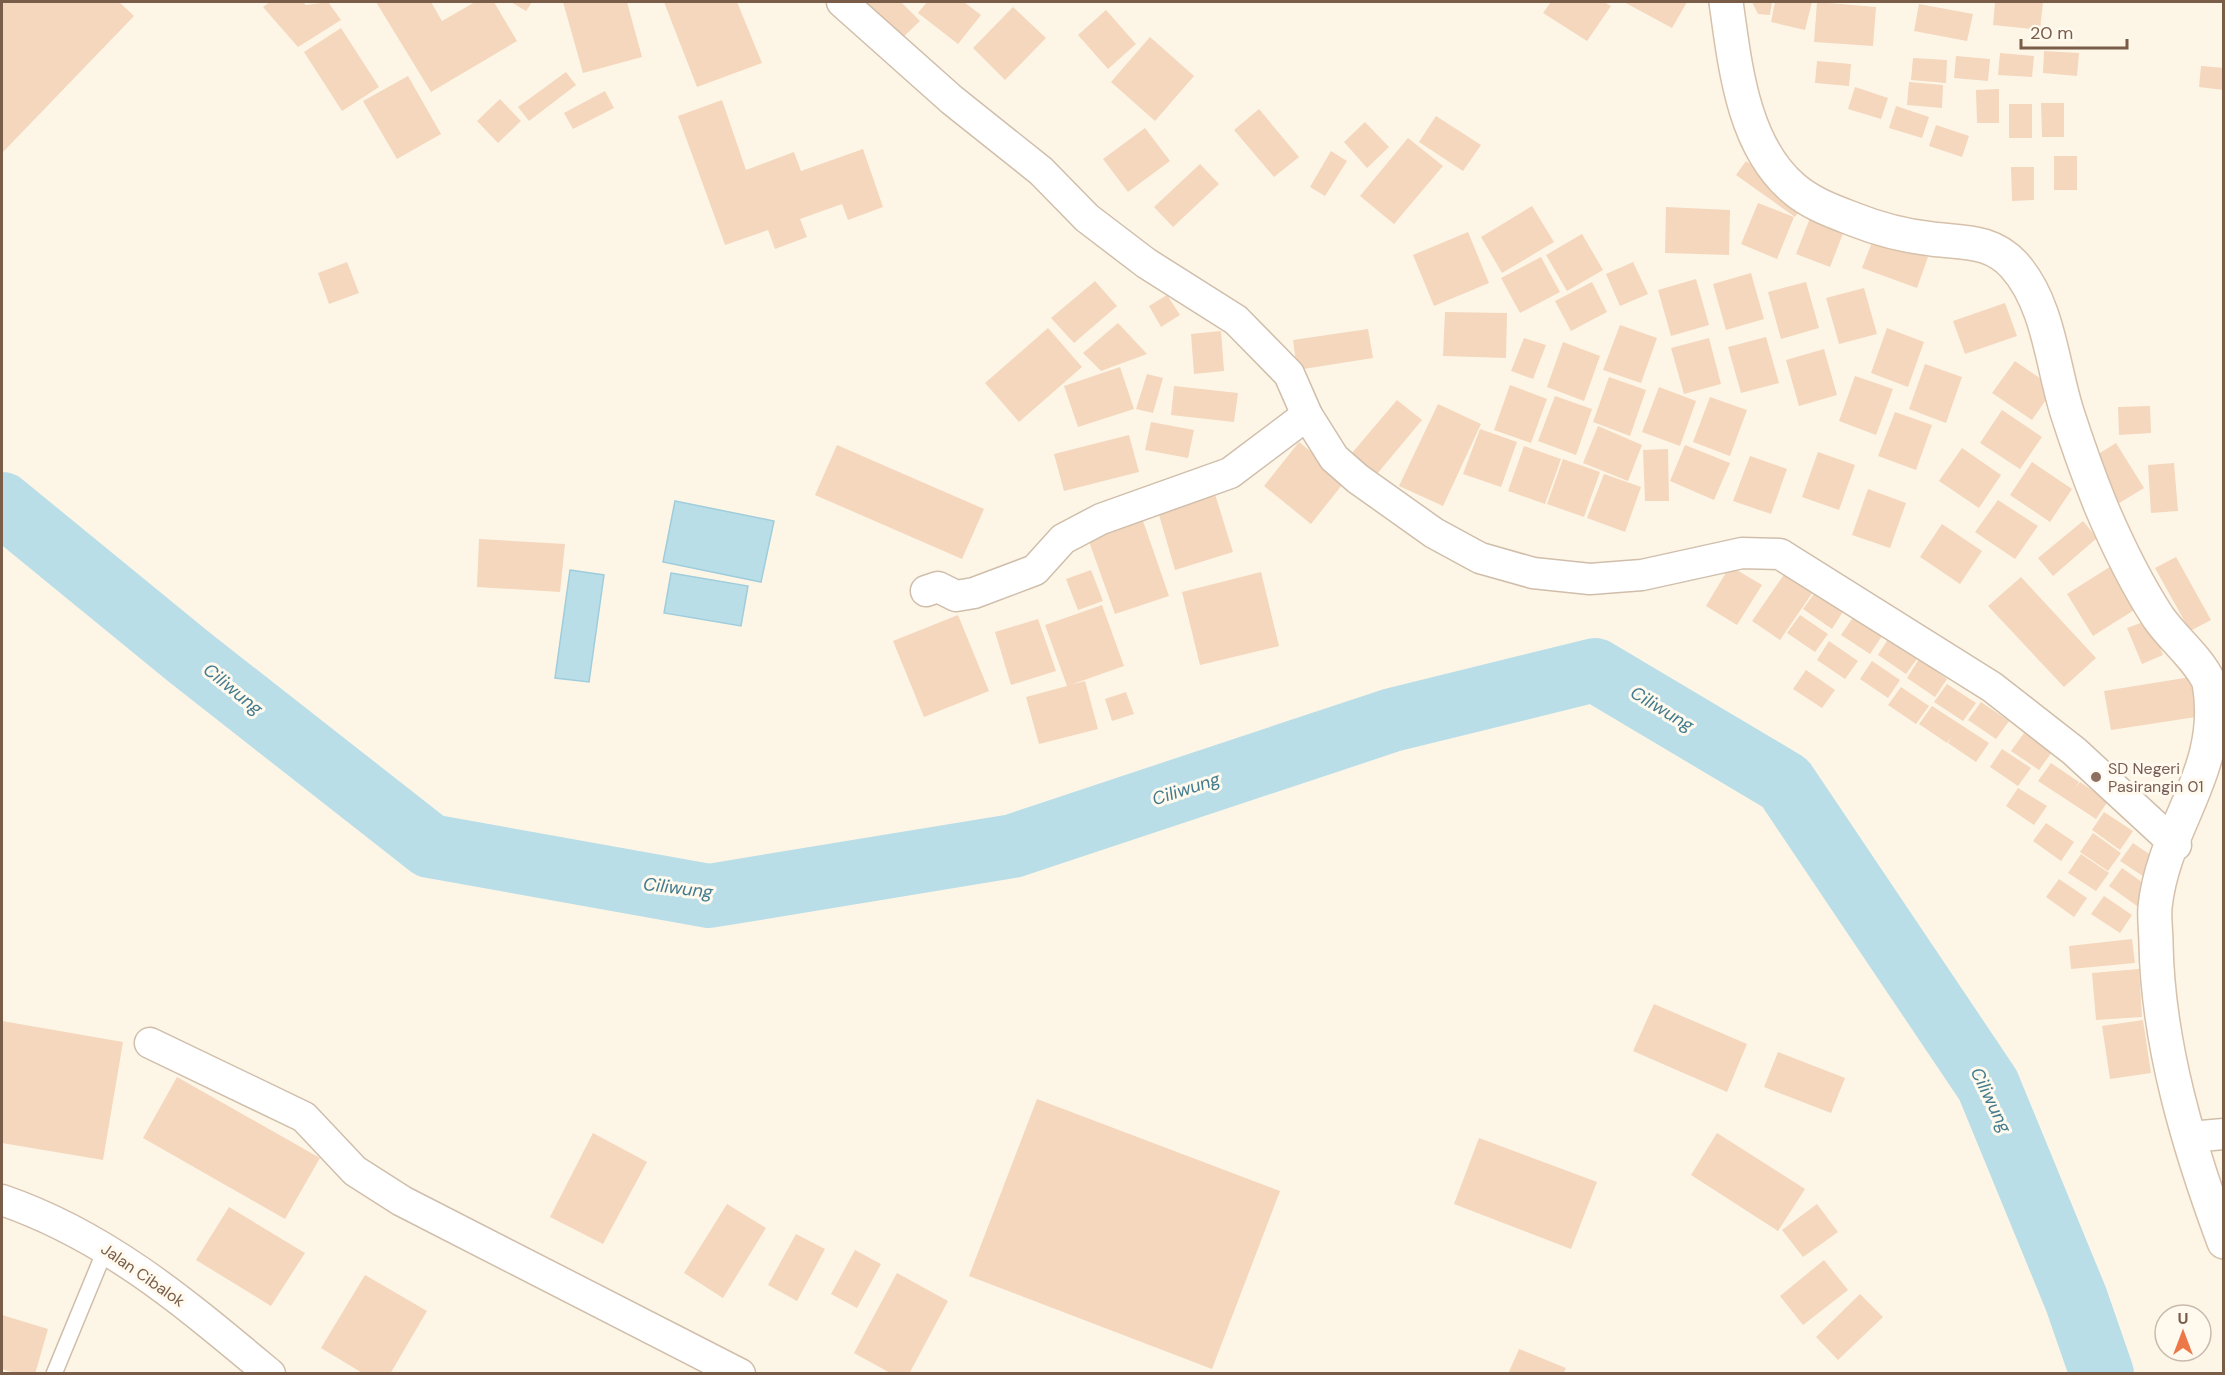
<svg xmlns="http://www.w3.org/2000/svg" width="2225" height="1375" viewBox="0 0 2225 1375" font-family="'DM Sans',sans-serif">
  <rect width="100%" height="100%" fill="#fdf6e7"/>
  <g fill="#badee8" stroke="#9fcddb" stroke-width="1.5">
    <polygon points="675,501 774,521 761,582 663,562"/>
    <polygon points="570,570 604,575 589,682 555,678"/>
    <polygon points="671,573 748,586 741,626 664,613"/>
  </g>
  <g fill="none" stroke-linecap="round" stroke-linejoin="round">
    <polyline stroke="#badee8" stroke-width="64" points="2,504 189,657 430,846 709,896 1013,846 1392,720 1595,670 1785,783 1988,1085 2076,1299 2102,1374"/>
  </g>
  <g fill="#f4d7bd">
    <polygon points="2,2 119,2 134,16 2,153"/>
    <polygon points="270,2 303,2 306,5 328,2 341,20 298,47 263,7"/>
    <polygon points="376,2 431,2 442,21 475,2 494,2 517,41 431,92"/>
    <polygon points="511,2 532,2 526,11"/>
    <polygon points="563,2 627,2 642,57 583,73"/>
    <polygon points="664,2 737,2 762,63 697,87"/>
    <polygon points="869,2 901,2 920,21 900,40 866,5"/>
    <polygon points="927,2 964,2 981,15 958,44 918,13"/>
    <polygon points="1551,2 1604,2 1611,6 1587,41 1543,13"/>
    <polygon points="1624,2 1687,2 1672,28"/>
    <polygon points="1752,2 1772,2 1770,15 1758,14"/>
    <polygon points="1775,2 1812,2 1805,30 1771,22"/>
    <polygon points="1817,2 1876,7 1873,46 1814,42"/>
    <polygon points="1995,2 2043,2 2040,30 1993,25"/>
    <polygon points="1919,4 1973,14 1967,41 1914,31"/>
    <polygon points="1013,7 1046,38 1005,80 973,48"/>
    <polygon points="1106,10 1136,44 1108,69 1078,35"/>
    <polygon points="341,28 379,87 342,111 304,52"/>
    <polygon points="1150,37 1194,76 1155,121 1111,82"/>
    <polygon points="2044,51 2079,53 2077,76 2043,73"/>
    <polygon points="2000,53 2034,56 2032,77 1998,75"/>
    <polygon points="1956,56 1990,59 1988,81 1954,78"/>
    <polygon points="1913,58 1947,60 1946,83 1911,80"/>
    <polygon points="1817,61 1851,64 1849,86 1815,83"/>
    <polygon points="2201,66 2224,68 2224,90 2199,87"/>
    <polygon points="566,72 576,85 529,121 518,107"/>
    <polygon points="408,76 441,134 397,159 363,101"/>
    <polygon points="1909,82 1943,85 1942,108 1907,105"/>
    <polygon points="1855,87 1888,98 1881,119 1848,109"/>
    <polygon points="1999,89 1999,123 1977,123 1976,90"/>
    <polygon points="605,91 614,108 573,129 564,113"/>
    <polygon points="500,99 521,121 498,143 477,121"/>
    <polygon points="722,100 746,170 794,152 801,171 863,149 883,207 848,220 842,204 800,219 807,237 775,249 768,230 725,245 678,116"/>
    <polygon points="2041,103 2064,103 2064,137 2042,137"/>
    <rect x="2009" y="104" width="23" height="34"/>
    <polygon points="1896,106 1929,117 1922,138 1889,128"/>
    <polygon points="1259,109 1299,157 1274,177 1234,130"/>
    <polygon points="1436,116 1481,145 1463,171 1419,142"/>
    <polygon points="1365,122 1389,147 1367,168 1344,142"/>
    <polygon points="1936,125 1969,136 1962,157 1929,146"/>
    <polygon points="1145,128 1170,161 1128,192 1103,159"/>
    <polygon points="1408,138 1443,166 1394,224 1360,196"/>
    <polygon points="1331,151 1347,161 1325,196 1310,187"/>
    <rect x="2054" y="156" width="23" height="34"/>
    <polygon points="1746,161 1805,203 1795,217 1736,175"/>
    <polygon points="1200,164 1219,184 1173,227 1154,207"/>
    <polygon points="2011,167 2034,167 2034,200 2012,201"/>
    <polygon points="1758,203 1794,217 1777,259 1741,244"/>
    <polygon points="1532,206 1554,242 1502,273 1481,237"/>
    <polygon points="1666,207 1730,210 1729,255 1665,253"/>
    <polygon points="1810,218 1844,231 1830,267 1796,254"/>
    <polygon points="1468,232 1489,283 1434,306 1413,255"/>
    <polygon points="1582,234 1603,270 1567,291 1546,255"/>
    <polygon points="1874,237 1928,257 1917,288 1862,268"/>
    <polygon points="1541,257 1560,292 1520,313 1501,278"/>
    <polygon points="347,262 359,293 329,304 318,273"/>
    <polygon points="1633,262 1648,294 1620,306 1606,274"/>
    <polygon points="1751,273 1764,319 1726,330 1713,284"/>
    <polygon points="1696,279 1709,325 1671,336 1658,290"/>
    <polygon points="1095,281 1117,306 1074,343 1051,318"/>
    <polygon points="1592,282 1607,312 1571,331 1555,301"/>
    <polygon points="1806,282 1819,328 1781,339 1768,292"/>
    <polygon points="1864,288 1877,334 1839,344 1826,298"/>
    <polygon points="1167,295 1180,315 1161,327 1149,306"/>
    <polygon points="2005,303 2017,336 1965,354 1953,321"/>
    <polygon points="1445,312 1507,313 1506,358 1443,356"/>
    <polygon points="1118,323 1147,354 1101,371 1083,353"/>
    <polygon points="1620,325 1657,338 1641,383 1603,370"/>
    <polygon points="1048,328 1082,367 1019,422 985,383"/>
    <polygon points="1887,328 1924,342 1908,387 1871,373"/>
    <polygon points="1368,329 1373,358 1297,370 1293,340"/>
    <polygon points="1221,331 1224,371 1194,374 1191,334"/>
    <polygon points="1766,337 1779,383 1741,393 1728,347"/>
    <polygon points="1524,338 1546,345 1533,379 1511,371"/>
    <polygon points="1709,338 1721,384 1684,394 1671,348"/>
    <polygon points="1563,342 1600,356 1584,401 1547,387"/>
    <polygon points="1824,349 1837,395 1799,406 1786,360"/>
    <polygon points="2015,361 2054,388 2032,420 1992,393"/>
    <polygon points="1925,364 1962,377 1946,423 1909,409"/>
    <polygon points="1120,367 1134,409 1078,427 1064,386"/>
    <polygon points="1147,374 1163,378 1153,413 1136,409"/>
    <polygon points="1855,376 1893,389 1876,435 1839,421"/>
    <polygon points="1609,377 1646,390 1630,436 1593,422"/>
    <polygon points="1510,385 1547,399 1531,443 1494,430"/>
    <polygon points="1174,386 1238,393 1234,422 1171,415"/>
    <polygon points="1659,387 1696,401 1680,446 1642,432"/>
    <polygon points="1555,396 1592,409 1576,455 1538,441"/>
    <polygon points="1710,397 1747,410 1730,456 1693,442"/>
    <polygon points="1397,400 1422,420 1377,474 1352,453"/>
    <polygon points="1438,404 1481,424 1443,506 1399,486"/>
    <polygon points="2150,406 2151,433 2119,435 2118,407"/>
    <polygon points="2002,410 2042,437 2020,469 1980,443"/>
    <polygon points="1895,412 1932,425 1916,470 1878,456"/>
    <polygon points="1151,422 1194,430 1188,458 1145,450"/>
    <polygon points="1598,426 1642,445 1628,481 1583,463"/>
    <polygon points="1480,429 1517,442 1501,487 1463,474"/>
    <polygon points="1129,435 1139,472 1064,491 1054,454"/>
    <polygon points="1299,442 1346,480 1311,524 1264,486"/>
    <polygon points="2116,443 2144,488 2116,505 2087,461"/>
    <polygon points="837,445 984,509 962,559 815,495"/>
    <polygon points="1685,445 1730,463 1714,500 1670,481"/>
    <polygon points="1524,446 1561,459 1545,504 1508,491"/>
    <polygon points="1962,448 2001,475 1979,508 1939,481"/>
    <polygon points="1668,449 1669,501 1645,501 1643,450"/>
    <polygon points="1818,452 1855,465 1839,510 1802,497"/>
    <polygon points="1750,456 1787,469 1771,514 1733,501"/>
    <polygon points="1563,459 1600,472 1584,517 1547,504"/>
    <polygon points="2032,462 2072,489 2050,522 2010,495"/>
    <polygon points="2174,463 2178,511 2151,513 2148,465"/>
    <polygon points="1604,474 1641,487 1625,532 1587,518"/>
    <polygon points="1868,489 1906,503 1890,548 1852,535"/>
    <polygon points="1214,491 1233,552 1175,570 1157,508"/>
    <polygon points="1998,500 2038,526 2015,559 1975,532"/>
    <polygon points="1142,518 1169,596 1115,614 1087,536"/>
    <polygon points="2083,521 2097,538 2053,576 2038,558"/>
    <polygon points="1942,524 1982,551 1960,584 1920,557"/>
    <polygon points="479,539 565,544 560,592 477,587"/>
    <polygon points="2176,557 2211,620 2190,631 2155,568"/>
    <polygon points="2116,563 2142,605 2093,636 2067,594"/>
    <polygon points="1730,566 1762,585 1737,625 1706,606"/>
    <polygon points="1091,570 1103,601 1078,610 1066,579"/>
    <polygon points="1261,572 1279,646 1200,665 1182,592"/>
    <polygon points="1785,573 1813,592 1780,640 1752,621"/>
    <polygon points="2021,577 2096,658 2064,687 1988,606"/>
    <polygon points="1816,591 1844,610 1832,629 1803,609"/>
    <polygon points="1102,605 1124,666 1070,685 1085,681 1098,729 1039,744 1026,697 1067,686 1045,625"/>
    <polygon points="958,615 989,691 924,717 893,641"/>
    <polygon points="1800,615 1828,634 1815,652 1787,633"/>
    <polygon points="1854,616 1882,636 1870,654 1841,635"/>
    <polygon points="1038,619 1056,671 1011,685 995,632"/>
    <polygon points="2149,620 2163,655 2142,664 2127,628"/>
    <polygon points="1890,636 1919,656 1906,674 1878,655"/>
    <polygon points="1829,641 1858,661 1845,679 1817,660"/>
    <polygon points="1919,659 1947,679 1935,697 1907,678"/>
    <polygon points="1872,661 1900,680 1888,698 1860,679"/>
    <polygon points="1806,670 1835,690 1822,708 1793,689"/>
    <polygon points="2203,675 2209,715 2111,730 2104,691"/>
    <polygon points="1947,684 1976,703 1963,721 1934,702"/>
    <polygon points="1901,687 1929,706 1916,724 1888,705"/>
    <polygon points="1126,692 1134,714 1112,721 1105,699"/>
    <polygon points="1981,702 2009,721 1996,739 1968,720"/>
    <polygon points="1932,706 1989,743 1976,762 1948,743 1952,736 1947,743 1919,724"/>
    <polygon points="2024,733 2052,752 2039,770 2011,751"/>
    <polygon points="2002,749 2031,768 2018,786 1990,767"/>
    <polygon points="2051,763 2079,782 2075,789 2080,782 2108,801 2096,819 2038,781"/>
    <polygon points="2018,788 2047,806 2034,825 2006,806"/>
    <polygon points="2104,812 2133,831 2120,850 2092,830"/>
    <polygon points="2046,823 2074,842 2061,861 2033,841"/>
    <polygon points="2093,833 2121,853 2108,871 2080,852"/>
    <polygon points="2133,843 2161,862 2149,880 2120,861"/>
    <polygon points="2081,854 2109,873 2096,891 2068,873"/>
    <polygon points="2122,868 2149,887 2137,906 2109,886"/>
    <polygon points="2059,879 2087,898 2074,917 2046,897"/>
    <polygon points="2104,896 2132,915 2120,933 2091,914"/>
    <polygon points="2132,939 2135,963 2071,969 2069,946"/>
    <polygon points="2139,969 2142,1017 2096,1020 2092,973"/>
    <polygon points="1654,1004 1747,1044 1727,1092 1633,1051"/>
    <polygon points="2143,1020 2151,1073 2110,1079 2102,1026"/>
    <polygon points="2,1021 123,1042 103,1160 2,1143"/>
    <polygon points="1778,1052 1845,1078 1831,1113 1764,1087"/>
    <polygon points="177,1077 320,1158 285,1219 143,1138"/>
    <polygon points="1037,1099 1280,1191 1212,1369 969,1276"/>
    <polygon points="593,1133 647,1162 603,1244 550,1217"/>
    <polygon points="1717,1133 1805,1189 1778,1231 1691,1175"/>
    <polygon points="1479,1138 1597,1182 1571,1249 1454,1204"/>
    <polygon points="727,1204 766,1228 723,1298 684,1273"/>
    <polygon points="1817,1204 1838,1232 1803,1257 1782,1230"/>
    <polygon points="229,1207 305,1253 271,1306 196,1260"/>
    <polygon points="796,1234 825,1249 797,1301 768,1285"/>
    <polygon points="855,1250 881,1264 857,1308 831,1294"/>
    <polygon points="1824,1260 1848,1290 1803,1325 1780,1296"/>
    <polygon points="897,1273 948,1301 909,1374 892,1374 854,1353"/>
    <polygon points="365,1275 427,1311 390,1374 364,1374 321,1348"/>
    <polygon points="1860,1294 1883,1317 1838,1360 1816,1337"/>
    <polygon points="2,1315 48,1329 35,1374 18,1374 2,1369"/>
    <polygon points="1519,1349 1566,1368 1563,1374 1508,1374"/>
  </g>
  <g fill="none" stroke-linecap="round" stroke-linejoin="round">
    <defs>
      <polyline id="lane" points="54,1374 106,1248"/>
      <g id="street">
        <polyline points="842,2 952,100 1041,171 1087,218 1146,263 1236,320 1289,374 1307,415 1334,458 1358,479 1434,533 1480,558 1533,573 1590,579 1642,575 1742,553 1780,554 1992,687 2074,751 2176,845"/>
        <polyline points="926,591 938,587 956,596 974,593 1035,570 1063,539 1101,519 1230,473 1307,415"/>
        <polyline points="150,1043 304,1117 355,1171 402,1201 740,1374"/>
        <polyline points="2190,1137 2224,1134"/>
        <path d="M 2,1200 C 107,1236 186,1304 270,1374"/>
      </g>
      <path id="secondary" d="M 1726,2 C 1735,64 1742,144 1793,188 C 1810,203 1832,211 1853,219 C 1878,229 1905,236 1932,239 C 1964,243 1991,240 2014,265 C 2049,304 2052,365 2067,412 C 2077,443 2088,474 2100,504 C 2116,542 2136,583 2158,617 C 2173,639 2198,658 2209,682 C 2225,772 2164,823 2155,907 C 2154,919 2156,932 2156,944 C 2158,1045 2189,1148 2224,1242"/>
    </defs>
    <use href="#lane" stroke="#d0beab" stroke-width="18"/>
    <use href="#street" stroke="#d0beab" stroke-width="33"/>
    <use href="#secondary" stroke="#d6c1ab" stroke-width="36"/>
    <use href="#lane" stroke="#fff" stroke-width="15"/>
    <use href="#street" stroke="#fff" stroke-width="30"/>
    <use href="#secondary" stroke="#fff" stroke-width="33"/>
  </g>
  <circle fill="#8d6e63" stroke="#fff9ee" stroke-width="2" cx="2096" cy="777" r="6"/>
  <g text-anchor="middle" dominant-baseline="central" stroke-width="6" stroke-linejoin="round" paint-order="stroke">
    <g font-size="16" fill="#785e54" stroke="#fff9ee" text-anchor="start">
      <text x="2108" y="768">SD Negeri<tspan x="2108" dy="18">Pasirangin 01</tspan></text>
    </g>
    <g font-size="16" fill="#795d49" stroke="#fff9ee">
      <text transform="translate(143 1275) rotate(35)">Jalan Cibalok</text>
    </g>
    <g font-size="18" font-style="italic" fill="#417b8d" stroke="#fff9ee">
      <text transform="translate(233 689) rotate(39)">Ciliwung</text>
      <text transform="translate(1662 709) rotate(31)">Ciliwung</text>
      <text transform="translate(1186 789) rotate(-18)">Ciliwung</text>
      <text transform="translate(678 888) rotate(7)">Ciliwung</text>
      <text transform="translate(1991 1100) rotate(64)">Ciliwung</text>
    </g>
  </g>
  <rect width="2225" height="1375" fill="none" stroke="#795d49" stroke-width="6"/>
  <g transform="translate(2183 1333)"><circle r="28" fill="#fff9ee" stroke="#c9bbac" stroke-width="1.5"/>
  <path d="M0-4.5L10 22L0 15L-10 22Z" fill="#ec7747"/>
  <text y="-9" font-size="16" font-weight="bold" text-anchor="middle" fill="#795d49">U</text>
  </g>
  <path d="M2021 39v9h106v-9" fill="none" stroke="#795d49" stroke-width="3"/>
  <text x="2030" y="39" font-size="18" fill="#795d49" stroke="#fff9ee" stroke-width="4.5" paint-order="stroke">20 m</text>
</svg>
